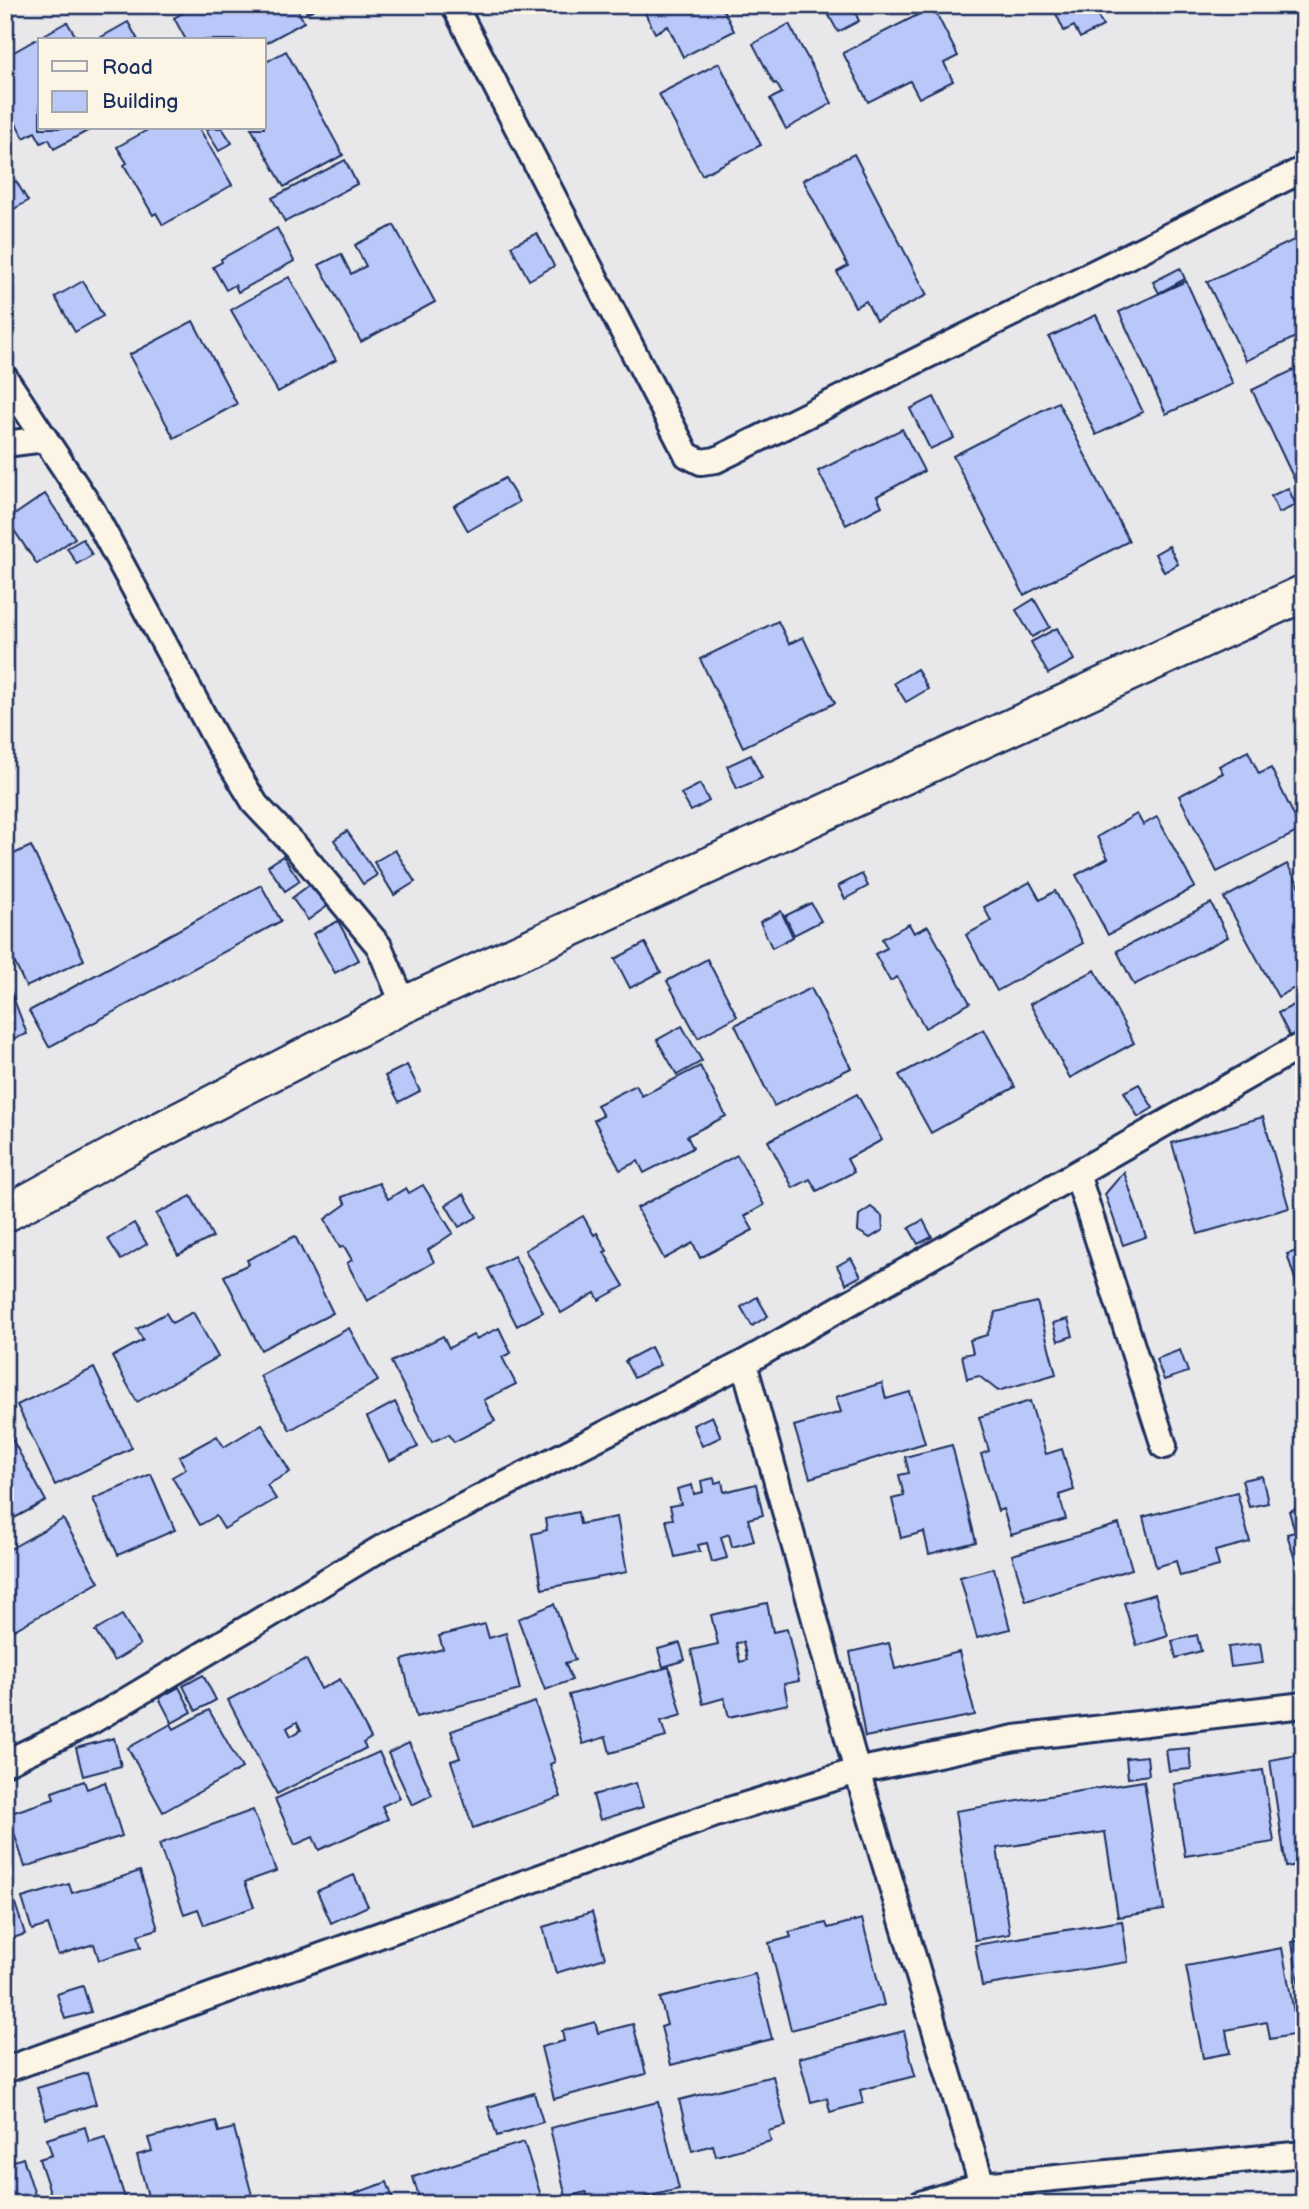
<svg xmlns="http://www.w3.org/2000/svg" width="1309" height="2209" viewBox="0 0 1309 2209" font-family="'Balsamiq Sans',sans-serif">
  <rect width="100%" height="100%" fill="#e8e8eb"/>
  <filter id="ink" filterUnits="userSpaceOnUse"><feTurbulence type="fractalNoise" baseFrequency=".0143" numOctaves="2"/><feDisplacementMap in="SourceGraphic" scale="14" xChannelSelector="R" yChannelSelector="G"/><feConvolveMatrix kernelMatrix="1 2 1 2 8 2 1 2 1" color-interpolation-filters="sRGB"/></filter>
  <g filter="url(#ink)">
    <g fill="#b9c8f8" stroke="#1b2f5e" stroke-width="2" fill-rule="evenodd">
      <polygon points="197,5 295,5 304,22 264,44 264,40 186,40 174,18"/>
      <polygon points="303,5 322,5 307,13"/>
      <polygon points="641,5 721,5 734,31 683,57 668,26 655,33"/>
      <polygon points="840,5 852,5 859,21 838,32 827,12"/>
      <polygon points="1052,5 1117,5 1097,15 1103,26 1080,38 1074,26 1064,31"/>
      <polygon points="933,7 958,56 944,63 953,81 919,98 910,81 868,102 843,53"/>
      <polygon points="67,22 78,40 40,40 40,128 93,128 54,149 49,139 41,143 35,132 24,138 5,104 5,91 10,88 5,80 5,57"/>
      <polygon points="128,22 138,40 99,40 98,39"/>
      <polygon points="789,24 832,103 786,129 770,99 782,93 776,83 774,84 753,44"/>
      <polygon points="286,51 343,155 284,187 251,128 264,128 264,63"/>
      <polygon points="719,63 761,145 702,175 659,94"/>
      <polygon points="151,128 199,128 232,185 163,225 156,213 153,215 124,165 127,163 117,147"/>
      <polygon points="210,128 222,128 232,143 219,151 206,130"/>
      <polygon points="854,154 927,295 876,321 866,301 855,307 837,272 848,266 803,180"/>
      <polygon points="345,160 357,184 285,222 272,198"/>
      <polygon points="16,181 28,201 5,214 5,188"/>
      <polygon points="394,225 435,302 361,342 319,265 341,254 351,274 366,266 355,245"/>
      <polygon points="277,228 294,261 238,292 235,285 226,290 213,267 222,262 221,259"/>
      <polygon points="537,233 554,266 529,280 511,246"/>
      <polygon points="1304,235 1304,333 1246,361 1207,282"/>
      <polygon points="1180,268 1185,279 1159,293 1153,282"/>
      <polygon points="289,277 336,360 278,392 231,310"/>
      <polygon points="83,281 103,316 75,332 55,297"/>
      <polygon points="1186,281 1233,384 1166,414 1119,312"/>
      <polygon points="1096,315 1143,412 1096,435 1049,337"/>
      <polygon points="193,321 237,404 174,438 129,355"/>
      <polygon points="1304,365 1304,500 1252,390"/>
      <polygon points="934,397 954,438 930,449 910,409"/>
      <polygon points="1058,402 1129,541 1024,595 953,456"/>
      <polygon points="902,429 924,471 877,496 882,506 846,525 818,471"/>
      <polygon points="505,478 519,502 468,531 454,506"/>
      <polygon points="1288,488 1296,505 1279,513 1271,496"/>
      <polygon points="45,494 75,538 37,564 7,520"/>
      <polygon points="83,539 92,555 77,564 67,548"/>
      <polygon points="1169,546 1178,564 1164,572 1155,554"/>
      <polygon points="1034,599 1050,627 1032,637 1016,610"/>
      <polygon points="778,621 789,644 803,637 835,703 743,747 700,659"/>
      <polygon points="1057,628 1074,660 1048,674 1031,642"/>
      <polygon points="917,669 928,689 906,702 894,683"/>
      <polygon points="1248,751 1259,774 1271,768 1301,830 1217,872 1179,796 1223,773 1219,766"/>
      <polygon points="751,755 762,778 737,789 727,766"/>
      <polygon points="700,784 709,801 691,811 681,794"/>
      <polygon points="1137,814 1143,825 1157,817 1195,887 1108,935 1076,875 1108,858 1097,837"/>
      <polygon points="347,831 377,875 363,884 334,840"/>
      <polygon points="31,846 84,960 26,987 5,942 5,858"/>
      <polygon points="395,850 415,882 394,895 374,862"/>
      <polygon points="283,856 300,881 285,891 268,866"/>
      <polygon points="1287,864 1304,894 1304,983 1278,997 1224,898"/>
      <polygon points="862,874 868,886 845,899 838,886"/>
      <polygon points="316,880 333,902 308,920 292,898"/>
      <polygon points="1030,882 1040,900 1055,891 1083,943 997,991 966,935 991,921 984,907"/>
      <polygon points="261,885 281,921 49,1047 29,1011"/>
      <polygon points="811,903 821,921 794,935 785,916"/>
      <polygon points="1211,903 1228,937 1134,985 1117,951"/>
      <polygon points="781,911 793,937 772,948 760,922"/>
      <polygon points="338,921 359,960 335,973 313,934"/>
      <polygon points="909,924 914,933 928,926 970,1003 925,1028 897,977 890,981 875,954 887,948 882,939"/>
      <polygon points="645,943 661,972 630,988 615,959"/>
      <polygon points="707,959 737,1016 698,1038 667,981"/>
      <polygon points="1095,970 1134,1043 1070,1078 1030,1004"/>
      <polygon points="5,976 27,1034 5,1042"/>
      <polygon points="811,988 851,1068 774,1106 735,1025"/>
      <polygon points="1304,1000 1304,1038 1293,1043 1278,1013"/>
      <polygon points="682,1026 702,1061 677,1075 657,1040"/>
      <polygon points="984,1029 1015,1087 931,1133 899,1075"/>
      <polygon points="407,1065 420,1091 399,1102 385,1076"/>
      <polygon points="700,1066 726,1116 687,1136 693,1148 644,1173 638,1161 620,1170 594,1120 603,1116 597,1105 636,1085 642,1096"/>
      <polygon points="1139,1084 1153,1108 1138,1117 1124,1092"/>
      <polygon points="857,1094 882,1140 847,1159 854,1172 817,1191 810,1179 793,1188 768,1141"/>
      <polygon points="1263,1117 1289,1208 1198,1234 1172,1143"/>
      <polygon points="737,1155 764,1205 745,1216 753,1230 700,1258 693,1243 664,1259 637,1208"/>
      <polygon points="1124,1172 1146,1237 1123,1245 1105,1194"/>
      <polygon points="379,1183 388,1199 406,1188 409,1193 423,1185 453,1233 428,1250 434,1262 367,1301 347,1263 352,1260 344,1246 340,1248 325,1219 346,1204 342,1197"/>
      <polygon points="464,1194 477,1217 459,1227 446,1205"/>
      <polygon points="191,1196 213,1237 178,1255 156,1214"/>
      <polygon points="871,1207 882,1216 883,1230 870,1238 858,1231 859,1215"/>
      <polygon points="583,1216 594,1235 597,1233 607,1251 604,1252 624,1286 599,1300 595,1293 561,1313 525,1250"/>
      <polygon points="923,1220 932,1237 918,1244 909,1228"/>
      <polygon points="134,1223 147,1244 121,1260 108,1239"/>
      <polygon points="295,1236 333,1313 261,1350 224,1276 249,1264 247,1260"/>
      <polygon points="1304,1249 1304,1291 1299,1292 1287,1254"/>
      <polygon points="514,1256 543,1312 517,1326 488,1269"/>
      <polygon points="851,1258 861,1276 846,1284 837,1266"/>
      <polygon points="757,1297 768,1316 752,1326 741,1307"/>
      <polygon points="1037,1302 1056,1374 998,1391 979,1376 967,1379 962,1355 973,1353 970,1340 987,1335 996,1312"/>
      <polygon points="193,1312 218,1357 137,1402 112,1357 143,1340 137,1329 166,1313 172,1323"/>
      <polygon points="1068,1319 1073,1336 1058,1341 1053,1323"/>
      <polygon points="349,1328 378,1381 290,1430 260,1376"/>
      <polygon points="499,1328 511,1353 502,1357 516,1384 484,1400 495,1421 454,1442 449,1434 432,1442 391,1362 443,1336 449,1348 473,1335 476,1339"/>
      <polygon points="651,1347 660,1365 634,1378 625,1361"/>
      <polygon points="1180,1350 1188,1372 1164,1380 1156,1359"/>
      <polygon points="94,1368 132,1448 55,1485 17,1405"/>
      <polygon points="882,1383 886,1399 910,1392 925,1443 810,1478 794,1426 841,1412 836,1397"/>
      <polygon points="1030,1401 1046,1454 1062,1449 1074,1490 1059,1495 1066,1519 1011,1535 1003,1509 998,1511 981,1454 989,1451 979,1417"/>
      <polygon points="395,1402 418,1447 389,1461 367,1417"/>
      <polygon points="712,1416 721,1437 702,1446 693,1425"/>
      <polygon points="262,1424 290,1472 267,1485 276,1499 224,1529 216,1516 200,1525 172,1477 186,1469 179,1457 217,1436 224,1447"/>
      <polygon points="7,1430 46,1501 5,1523 5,1431"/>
      <polygon points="952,1445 976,1542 929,1554 924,1532 901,1538 892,1499 904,1496 899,1475 909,1473 905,1457"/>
      <polygon points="151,1474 175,1530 118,1555 93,1499"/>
      <polygon points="1262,1476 1268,1503 1249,1507 1242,1480"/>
      <polygon points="714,1478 715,1483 722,1481 724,1492 756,1484 763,1515 748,1519 754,1541 732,1547 729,1534 721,1537 727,1558 712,1562 707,1543 698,1545 700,1551 675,1557 666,1520 673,1519 670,1506 681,1504 677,1489 692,1485 694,1494 703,1492 701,1481"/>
      <polygon points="1237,1492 1250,1542 1215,1551 1219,1566 1180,1576 1176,1561 1156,1567 1143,1517"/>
      <polygon points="1304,1501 1304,1565 1303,1561 1296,1563 1287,1534 1295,1532 1289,1511 1301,1507 1299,1502"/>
      <polygon points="578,1512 580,1524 617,1517 627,1572 542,1589 532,1534 547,1530 545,1519"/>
      <polygon points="63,1519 99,1582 14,1630 5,1616 5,1552"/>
      <polygon points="1119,1524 1132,1569 1026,1601 1012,1555"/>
      <polygon points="994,1568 1010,1629 977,1638 960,1577"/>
      <polygon points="1155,1594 1168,1636 1137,1646 1124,1603"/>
      <path d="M 767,1603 L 773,1632 L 787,1629 L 799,1681 L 784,1684 L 788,1704 L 729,1717 L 724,1698 L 703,1704 L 691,1650 L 718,1644 L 711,1615 ZM 743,1642 L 747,1660 L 740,1662 L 736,1643 Z"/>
      <polygon points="554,1604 575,1660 565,1663 572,1680 545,1690 518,1619"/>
      <polygon points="122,1615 140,1645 114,1661 95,1631"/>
      <polygon points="485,1624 489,1638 506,1633 520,1690 416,1717 402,1660 443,1649 439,1636"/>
      <polygon points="1197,1635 1201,1651 1176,1658 1172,1641"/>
      <polygon points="680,1643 685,1660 663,1667 658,1649"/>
      <polygon points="889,1643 895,1669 959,1652 975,1715 865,1737 850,1652"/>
      <polygon points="1260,1643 1263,1663 1231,1667 1228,1647"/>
      <path d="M 306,1659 L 321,1689 L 340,1679 L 371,1738 L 363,1743 L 366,1748 L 277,1794 L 228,1700 ZM 297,1722 L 301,1730 L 291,1736 L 287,1728 Z"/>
      <polygon points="669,1667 682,1715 661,1721 666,1737 610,1753 606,1737 583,1744 569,1695"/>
      <polygon points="203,1675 216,1700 196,1711 183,1686"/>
      <polygon points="179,1687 192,1712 172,1723 159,1698"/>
      <polygon points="535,1702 555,1762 550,1764 561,1797 473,1828 451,1761 460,1758 451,1731"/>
      <polygon points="209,1710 242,1768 163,1812 128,1748 171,1724 174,1729"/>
      <polygon points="114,1738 121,1766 83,1776 76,1748"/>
      <polygon points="409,1743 432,1795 412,1805 388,1753"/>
      <polygon points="1189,1748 1191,1769 1169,1771 1166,1750"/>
      <polygon points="379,1752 400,1798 382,1806 388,1819 319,1850 313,1837 295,1845 275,1799"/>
      <polygon points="1304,1754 1304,1864 1286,1867 1270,1760"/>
      <polygon points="1147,1756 1149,1775 1128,1778 1126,1758"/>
      <polygon points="1263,1770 1274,1842 1185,1856 1174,1784"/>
      <polygon points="84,1781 87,1789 105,1782 122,1836 25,1867 8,1814 54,1799 52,1792"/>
      <polygon points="1144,1781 1164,1910 1118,1917 1105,1832 997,1848 1010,1934 975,1940 955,1811"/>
      <polygon points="636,1783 643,1807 600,1820 593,1795"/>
      <polygon points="253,1810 276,1871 245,1882 254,1907 204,1925 198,1909 184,1914 159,1844"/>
      <polygon points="140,1871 158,1929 138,1935 141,1947 99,1960 94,1944 58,1955 48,1925 32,1930 22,1898 69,1884 72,1893"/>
      <polygon points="354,1875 368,1906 331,1923 317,1891"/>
      <polygon points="13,1897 25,1934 10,1939 5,1926 5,1900"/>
      <polygon points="592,1912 605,1958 556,1973 543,1927"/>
      <polygon points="862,1919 884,2005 791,2030 769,1943 791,1937 789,1932 826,1923 828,1928"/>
      <polygon points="1122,1921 1128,1962 982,1986 975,1945"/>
      <polygon points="1304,1940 1304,1994 1300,1994 1292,1942"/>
      <polygon points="1282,1948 1298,2034 1270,2039 1267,2022 1226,2030 1230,2053 1203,2058 1186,1966"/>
      <polygon points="755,1974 772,2039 671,2065 661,2027 667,2025 660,1998"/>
      <polygon points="83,1986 91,2012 65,2019 57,1994"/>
      <polygon points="5,2015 12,2034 5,2036"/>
      <polygon points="595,2022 598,2033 633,2024 646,2074 554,2099 541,2047 564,2041 562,2031"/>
      <polygon points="904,2031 915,2076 860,2090 863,2103 830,2112 827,2098 811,2102 799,2058"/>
      <polygon points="87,2073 96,2104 46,2119 37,2088"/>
      <polygon points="773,2076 786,2126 768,2131 771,2141 716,2156 713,2145 692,2151 679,2100"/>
      <polygon points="534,2093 543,2122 497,2136 488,2107"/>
      <polygon points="658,2102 679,2189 617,2204 589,2204 586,2192 566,2197 550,2128"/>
      <polygon points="216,2121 219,2132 234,2128 253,2199 233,2204 150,2204 137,2155 152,2151 148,2138"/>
      <polygon points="85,2127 89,2142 105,2137 127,2204 54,2204 39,2159 52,2155 47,2139"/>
      <polygon points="524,2142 542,2199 526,2204 421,2204 413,2177"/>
      <polygon points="23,2158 38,2204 5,2204 5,2164"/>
      <polygon points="387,2182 395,2204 325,2204"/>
    </g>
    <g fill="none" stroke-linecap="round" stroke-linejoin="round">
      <defs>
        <g id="street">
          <polyline points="454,5 687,455 701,462 716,460 1304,169"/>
          <polyline points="5,378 92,510 218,743 256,805 296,847 379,946 404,1005"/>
          <polyline points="5,444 45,439"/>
          <polyline points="1304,1044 744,1363 857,1771 1015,1738 1304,1705"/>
          <polyline points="1077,1174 1164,1446"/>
          <polyline points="5,1763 92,1721 383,1547 744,1363"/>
          <polyline points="5,2070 716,1814 857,1771 982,2185"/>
          <polyline points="920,2204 982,2185 1304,2154"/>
        </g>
        <polyline id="secondary" points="5,1214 143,1139 404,1005 1304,593"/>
      </defs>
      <use href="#street" stroke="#1b2f5e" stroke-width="30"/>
      <use href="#secondary" stroke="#1b2f5e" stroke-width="40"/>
      <use href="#street" stroke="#fcf5e5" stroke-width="24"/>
      <use href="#secondary" stroke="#fcf5e5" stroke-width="35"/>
    </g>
  </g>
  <rect width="1309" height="2209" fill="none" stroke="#fcf5e5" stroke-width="28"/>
  <rect x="14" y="14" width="1281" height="2181" fill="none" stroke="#1b2f5e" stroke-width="2.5" filter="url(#ink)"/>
  <rect x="38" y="38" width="228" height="91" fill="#fcf5e5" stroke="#a2a6af" stroke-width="2"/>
  <rect x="52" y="61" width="35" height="10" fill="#fcf5e5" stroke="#a2a6af" stroke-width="2"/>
  <text x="102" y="74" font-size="21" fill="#1b2f5e">Road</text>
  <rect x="52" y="91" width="35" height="21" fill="#b9c8f8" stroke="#a2a6af" stroke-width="2"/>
  <text x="102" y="108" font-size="21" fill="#1b2f5e">Building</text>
</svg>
